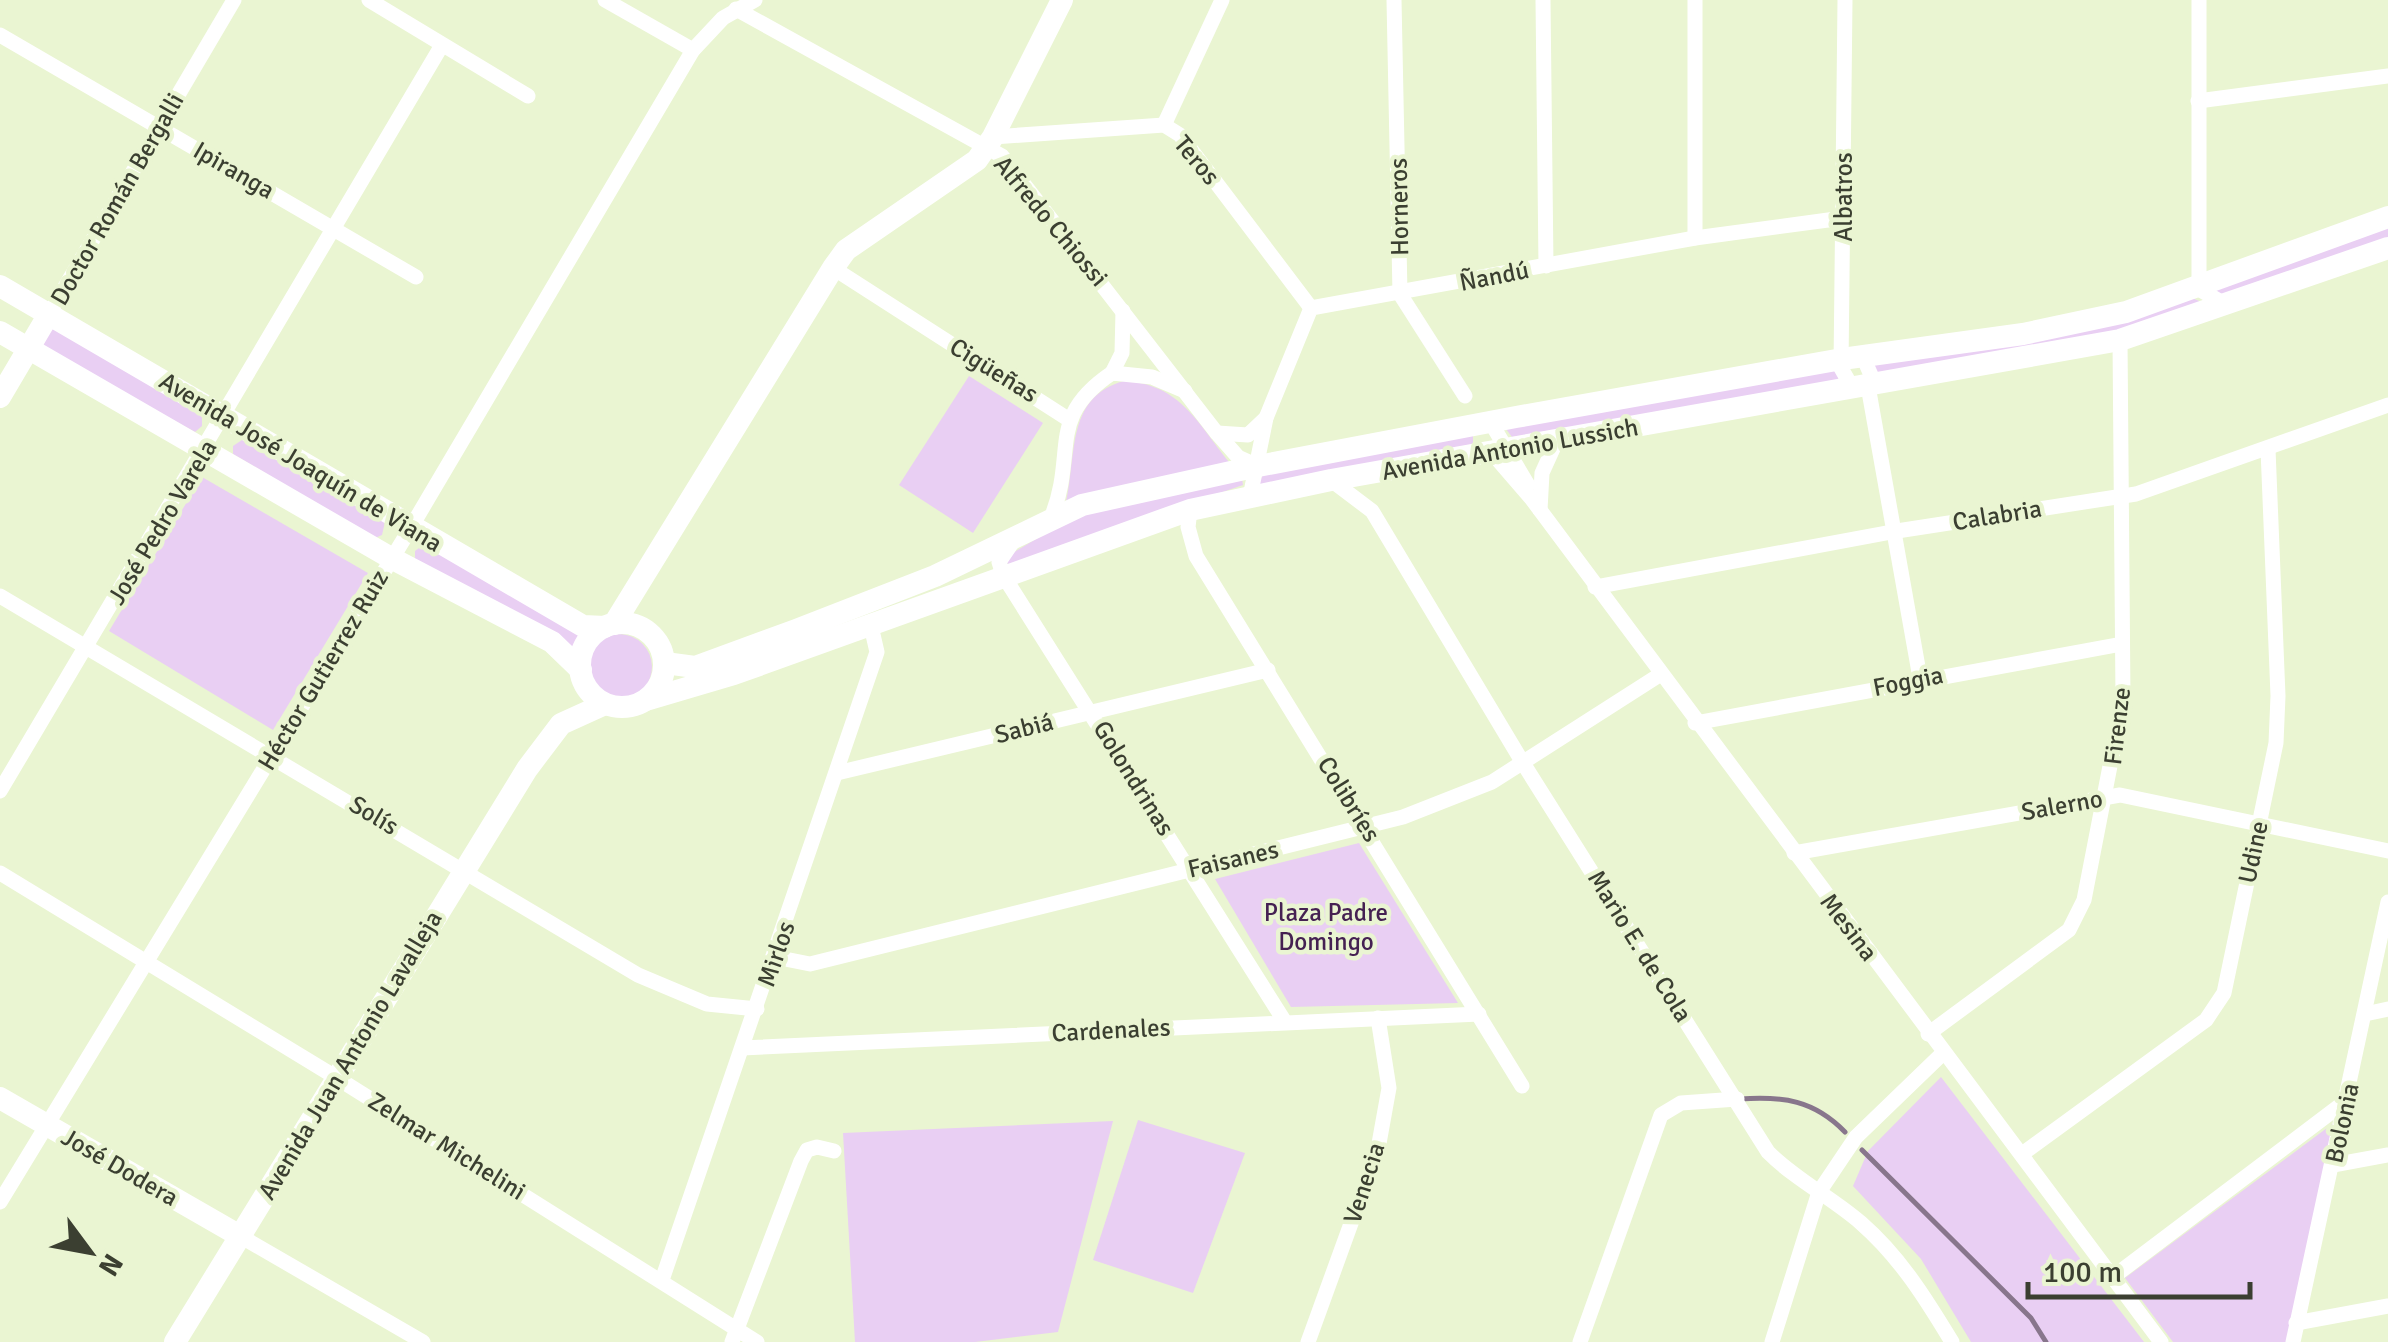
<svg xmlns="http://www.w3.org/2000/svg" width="2388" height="1342" viewBox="0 0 2388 1342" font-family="Signika,sans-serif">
  <rect width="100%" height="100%" fill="#eaf5d2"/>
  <g fill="#e9cff3">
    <polygon points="2388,225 2388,239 2228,298 2210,291"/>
    <polygon points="2192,298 2209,305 2115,332 1876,377 1872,362"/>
    <polygon points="50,327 202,416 202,426 195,432 41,347"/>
    <polygon points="1835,367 1840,384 1512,437 1506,429"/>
    <polygon points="969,376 1043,423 973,533 899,485"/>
    <path d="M 1124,381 C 1180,384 1197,422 1229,462 L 1066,502 C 1077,453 1066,397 1124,381 Z"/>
    <polygon points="1473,434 1473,444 1256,487 1263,475"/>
    <polygon points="242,440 385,522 382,535 375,538 233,454 233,446"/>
    <polygon points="202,477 368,573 273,730 109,631"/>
    <polygon points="1242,479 1243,485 1008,566 1006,557 1078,514"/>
    <polygon points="423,545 581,634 571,649 415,560 415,551"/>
    <circle cx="619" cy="667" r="33"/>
    <polygon points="1359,843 1458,1003 1291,1007 1215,879"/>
    <polygon points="1941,1077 2144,1342 1971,1342 1921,1259 1853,1186 1868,1151"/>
    <polygon points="1138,1120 1245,1153 1193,1293 1093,1260"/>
    <polygon points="1113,1121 1058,1332 975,1342 855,1342 843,1133"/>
    <polygon points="2335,1122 2287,1342 2173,1342 2125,1278"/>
  </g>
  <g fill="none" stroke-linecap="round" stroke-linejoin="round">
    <g stroke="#88768c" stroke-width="5">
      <path d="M 1740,1099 C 1783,1096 1814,1100 1845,1132"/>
      <polyline points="1862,1150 2031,1318 2046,1342"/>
    </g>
    <g stroke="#fff" stroke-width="15">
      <polyline points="369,0 528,96"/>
      <polyline points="605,0 693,50"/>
      <polyline points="1394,0 1400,294 1465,396"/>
      <polyline points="1543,0 1546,266"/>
      <polyline points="1845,0 1841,368 1853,389"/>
      <polyline points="2199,0 2199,289 2226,305"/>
      <polyline points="736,9 1002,156 1216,432 1238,457 1258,466"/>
      <polyline points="0,35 416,277"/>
      <polyline points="2198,101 2388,76"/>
      <polyline points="1164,125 1222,0"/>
      <polyline points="993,137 1164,125 1180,135 1311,308"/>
      <polyline points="1695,238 1695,0"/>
      <polyline points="833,268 1068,419"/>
      <polyline points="49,314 234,0"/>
      <polyline points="1863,357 1871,375 1868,386 1920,678"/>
      <polyline points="1112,373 1122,353 1123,311"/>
      <polyline points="1491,423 1528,485"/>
      <polyline points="1217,433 1248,435 1266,418"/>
      <polyline points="1493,454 1531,498 2161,1342"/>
      <path d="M 1331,480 L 1372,511 L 1523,763 L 1768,1152 C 1796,1180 1831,1197 1861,1223 C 1900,1257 1926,1299 1952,1342"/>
      <polyline points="1250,497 1266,418 1311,308 1695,238 1843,218"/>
      <polyline points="1190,510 1188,527 1196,556 1522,1086"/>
      <polyline points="1540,510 1542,473 1557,440"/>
      <path d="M 1051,518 C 1078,452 1045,418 1112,373 L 1152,377 L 1185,391"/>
      <polyline points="1014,540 999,562 1003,575 1285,1022"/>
      <polyline points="1595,587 1897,531 2136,494 2388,405"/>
      <polyline points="0,596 638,975 707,1004 757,1009"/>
      <polyline points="1695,723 2122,644"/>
      <polyline points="837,773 1268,670"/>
      <polyline points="0,791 442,45"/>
      <polyline points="1794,853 2120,795 2388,851"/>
      <polyline points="0,873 337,1078 757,1342"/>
      <polyline points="775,957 810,964 1403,817 1492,782 1661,674"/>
      <polyline points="2365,1014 2388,1009"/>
      <polyline points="1928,1034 2069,930 2084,900 2123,699 2120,340"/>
      <polyline points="742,1048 1479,1014"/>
      <polyline points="2022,1154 2206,1020 2224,993 2276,743 2278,696 2268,449"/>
      <polyline points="2333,1165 2388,1155"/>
      <polyline points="0,1202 410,529 693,50 723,18 755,0"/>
      <polyline points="240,1236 423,1342"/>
      <polyline points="2113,1277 2346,1101"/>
      <polyline points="662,1280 877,652 871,626"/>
      <polyline points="2296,1323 2388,1306"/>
      <polyline points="732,1342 801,1161 807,1150 817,1147 834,1151"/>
      <polyline points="1308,1342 1378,1149 1389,1088 1378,1018"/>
      <polyline points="1580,1342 1661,1115 1681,1103 1737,1099"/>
      <polyline points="1772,1342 1819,1192 1856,1137 1942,1054"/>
      <polyline points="2293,1342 2388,902"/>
    </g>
    <g stroke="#fff" stroke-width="22">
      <polyline points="0,286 583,626 605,627"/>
      <polyline points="0,332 391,558 552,642 581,670"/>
      <polyline points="0,397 49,314"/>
      <circle cx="622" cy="665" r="42"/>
      <polyline points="614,624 833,268 846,250 977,160 993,137 1062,0"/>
      <polyline points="665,663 695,667 796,630 935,576 1082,505 1258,466 1516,417 1842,359 2023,334 2126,312 2388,217"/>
      <polyline points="646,700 734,674 1190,510 1331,480 2120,340 2388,248"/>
      <polyline points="0,1098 240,1236"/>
      <polyline points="175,1342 527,769 561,724 605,704"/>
    </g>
  </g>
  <g text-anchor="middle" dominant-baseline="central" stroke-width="9" stroke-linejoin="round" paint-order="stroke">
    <g font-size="25" fill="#3b3f31" stroke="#eaf5d2">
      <text transform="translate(1197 160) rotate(50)">Teros</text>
      <text transform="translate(234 170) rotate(30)">Ipiranga</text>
      <text transform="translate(1843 197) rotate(-90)">Albatros</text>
      <text transform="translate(117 199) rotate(-60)">Doctor Román Bergalli</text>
      <text transform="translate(1399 207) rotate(-91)">Horneros</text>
      <text transform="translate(1051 221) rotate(50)">Alfredo Chiossi</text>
      <text transform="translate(1494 276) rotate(-11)">Ñandú</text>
      <text transform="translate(994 370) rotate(32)">Cigüeñas</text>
      <text transform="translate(1510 449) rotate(-10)">Avenida Antonio Lussich</text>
      <text transform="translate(301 462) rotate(31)">Avenida José Joaquín de Viana</text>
      <text transform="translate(1997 515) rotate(-9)">Calabria</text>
      <text transform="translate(162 522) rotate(-59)">José Pedro Varela</text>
      <text transform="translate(323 670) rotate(-59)">Héctor Gutierrez Ruiz</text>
      <text transform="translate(1908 681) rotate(-11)">Foggia</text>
      <text transform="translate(2117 726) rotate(-83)">Firenze</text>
      <text transform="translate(1024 728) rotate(-14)">Sabiá</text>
      <text transform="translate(1134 778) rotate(58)">Golondrinas</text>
      <text transform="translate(1349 799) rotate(58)">Colibríes</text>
      <text transform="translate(2062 805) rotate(-10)">Salerno</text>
      <text transform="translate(374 815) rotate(31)">Solís</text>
      <text transform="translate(2253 852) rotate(-78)">Udine</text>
      <text transform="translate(1233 859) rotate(-13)">Faisanes</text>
      <text transform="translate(1849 927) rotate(53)">Mesina</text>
      <text transform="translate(1640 946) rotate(58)">Mario E. de Cola</text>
      <text transform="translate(776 954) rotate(-71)">Mirlos</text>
      <text transform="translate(1111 1030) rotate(-3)">Cardenales</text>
      <text transform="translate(350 1055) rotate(-59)">Avenida Juan Antonio Lavalleja</text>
      <text transform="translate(2342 1123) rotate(-78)">Bolonia</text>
      <text transform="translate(447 1146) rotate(32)">Zelmar Michelini</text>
      <text transform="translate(120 1167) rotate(30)">José Dodera</text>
      <text transform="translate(1364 1183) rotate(-72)">Venecia</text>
    </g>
    <g font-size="25" fill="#452152" stroke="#eaf5d2">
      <text x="1326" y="912">Plaza Padre<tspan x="1326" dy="29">Domingo</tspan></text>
    </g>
  </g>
  <g transform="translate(90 1252) rotate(122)" stroke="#eaf5d2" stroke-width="8" paint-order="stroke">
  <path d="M0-8L18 38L0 25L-18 38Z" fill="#3b3f31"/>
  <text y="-15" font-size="28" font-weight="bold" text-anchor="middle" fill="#3b3f31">N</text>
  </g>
  <path d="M2028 1282v15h222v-15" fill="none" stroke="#3b3f31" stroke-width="5"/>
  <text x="2043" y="1282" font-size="30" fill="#3b3f31" stroke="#eaf5d2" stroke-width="8" paint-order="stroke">100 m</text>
</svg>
